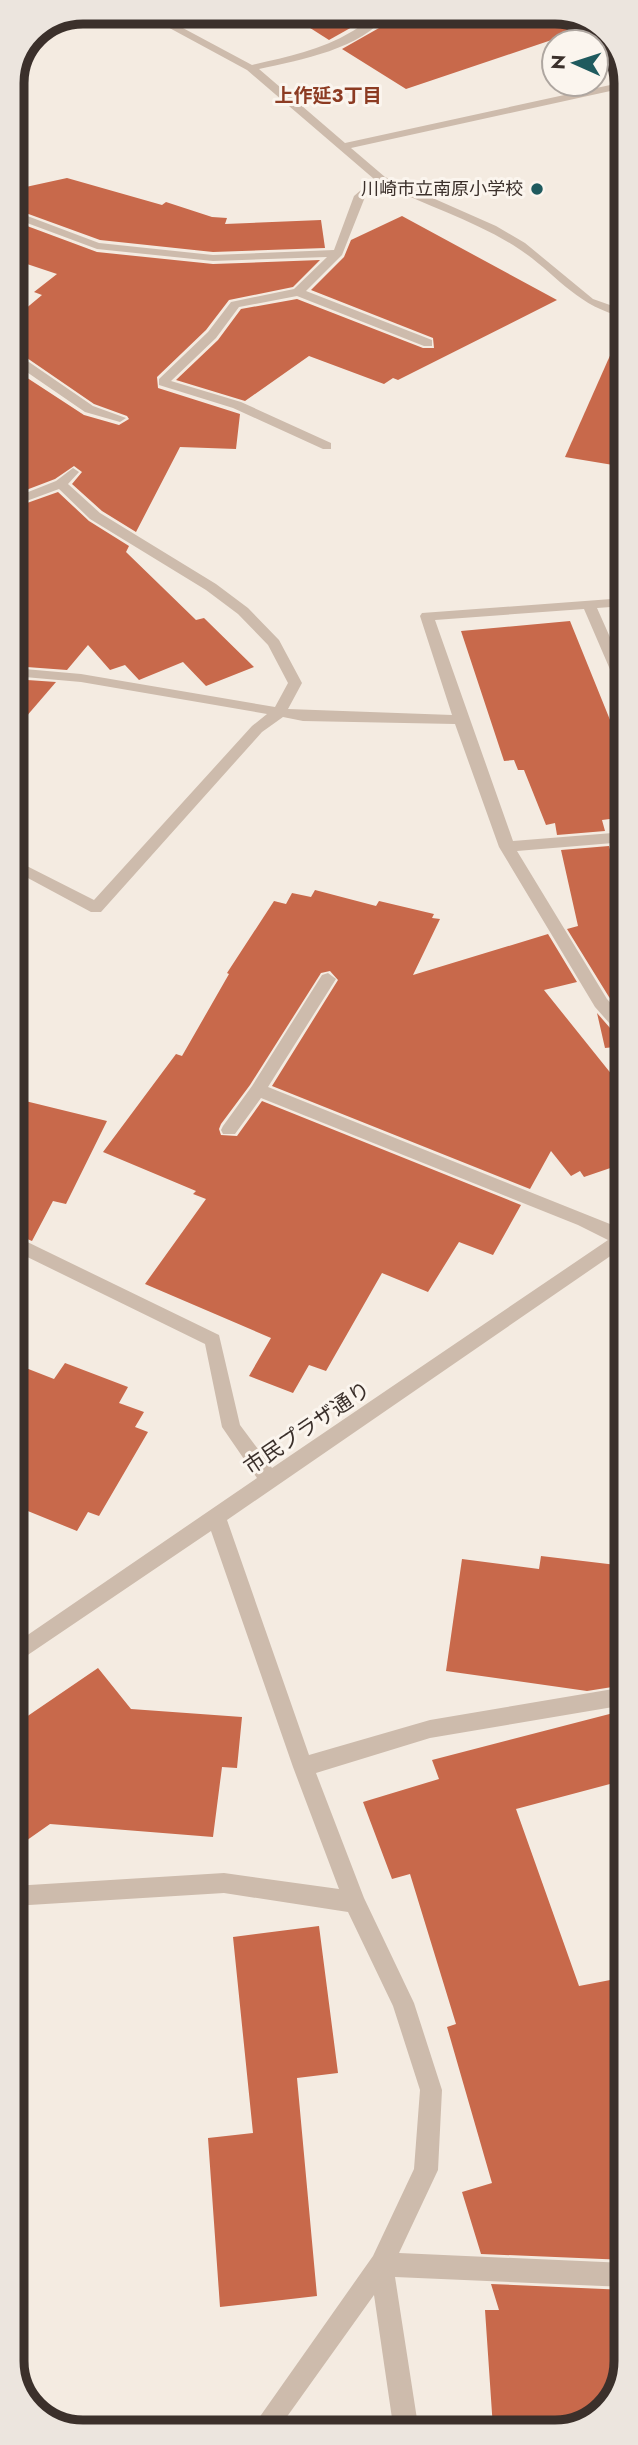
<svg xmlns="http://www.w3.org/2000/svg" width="638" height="2445" viewBox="0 0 638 2445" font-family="Jost,'Noto Sans JP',sans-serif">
  <rect width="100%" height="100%" fill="#f4ebe1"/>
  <g fill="#c8694b">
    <polygon points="285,12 377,13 329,40"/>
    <polygon points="391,13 563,13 593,26 406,89 342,49 379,28"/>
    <polygon points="67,178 162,205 166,202 212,217 227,218 225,224 321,220 325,248 213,252 100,240 23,212 12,212 12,190"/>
    <polygon points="402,216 557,300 398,380 393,378 384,384 309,356 245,401 176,380 218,340 241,309 297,299 423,348 434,348 433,338 311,290 344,257 351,240"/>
    <polygon points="19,223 97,252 213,264 320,260 293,287 229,300 206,330 157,377 158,388 240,414 236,449 180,447 136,532 102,511 72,484 82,472 74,466 55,479 13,495 12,368 84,415 119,425 129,419 127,416 94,404 27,358 12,354 12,320 42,295 34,292 57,274 12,259 12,225"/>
    <polygon points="624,324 625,467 565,457"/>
    <polygon points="58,492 89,521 129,546 126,552 196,620 204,618 254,667 206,686 183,662 139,680 125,665 110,670 88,645 67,670 13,666 13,508"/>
    <polygon points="570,621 625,757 625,817 602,820 605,831 557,835 555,823 546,825 524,770 518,770 514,760 504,761 461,631"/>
    <polygon points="13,679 56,682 13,732"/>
    <polygon points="609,846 625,904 625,1015 609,997 567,929 578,926 561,850"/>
    <polygon points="315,890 376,906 379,901 434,914 432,918 440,919 413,975 548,934 577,982 544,990 625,1091 625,1163 584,1177 580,1171 571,1176 551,1151 530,1189 272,1086 338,980 330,971 321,973 250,1085 221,1124 219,1129 221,1135 237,1136 262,1101 521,1205 493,1255 459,1242 428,1292 382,1273 326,1371 309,1365 293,1393 249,1376 271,1338 145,1284 206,1199 193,1194 196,1191 103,1152 176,1054 182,1056 229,974 227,973 274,901 286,904 292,893 311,897"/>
    <polygon points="597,1013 617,1036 625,1038 625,1046 605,1048"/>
    <polygon points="13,1098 107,1121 66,1204 53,1201 32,1241 13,1233"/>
    <polygon points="13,1363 54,1379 65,1363 128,1387 119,1403 144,1412 135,1427 148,1432 99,1516 88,1512 77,1531 13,1505"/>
    <polygon points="541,1556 625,1566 625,1685 587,1691 446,1671 462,1559 539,1569"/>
    <polygon points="98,1668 131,1709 242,1717 237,1768 222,1767 213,1837 50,1824 13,1850 13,1726"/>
    <polygon points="625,1710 625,1780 516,1809 579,1986 626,1977 626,2260 481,2254 462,2192 492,2183 447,2027 456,2024 410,1874 392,1879 363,1802 439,1779 432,1760"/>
    <polygon points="319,1926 338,2073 297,2078 317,2296 220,2307 208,2138 253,2133 233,1937"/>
    <polygon points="491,2284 626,2290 626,2362 611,2405 577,2426 493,2428 485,2310 499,2310"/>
  </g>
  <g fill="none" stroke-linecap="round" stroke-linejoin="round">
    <g fill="#cdbbac" fill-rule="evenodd">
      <path d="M 140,12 L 153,12 L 252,65 C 286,57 321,50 351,32 C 364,25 373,13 389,13 C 361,49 301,60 259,69 L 345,143 L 624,82 L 624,88 L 351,148 L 385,177 L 496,226 L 525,243 L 593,299 L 624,310 L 624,317 C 574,306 554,270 513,245 C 472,220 425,205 382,184 L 365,197 L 342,255 L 306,291 L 432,340 L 432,346 L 424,346 L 297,296 L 239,307 L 216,338 L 171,381 L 241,402 L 331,443 L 331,449 L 323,449 L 233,408 L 159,385 L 159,379 L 208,332 L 231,302 L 294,289 L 327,257 L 213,261 L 97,249 L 19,220 L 12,223 L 12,215 L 22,214 L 99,243 L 213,255 L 334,250 L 354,196 L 374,179 L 247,70 Z"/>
      <polygon points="12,357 26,360 93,406 126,418 120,422 85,412 18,366 12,365"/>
      <polygon points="73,468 79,472 68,484 100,513 216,584 248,608 279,640 302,683 288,709 452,715 420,616 422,613 625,598 625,606 597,608 625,671 625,692 618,688 584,609 435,620 513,841 625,832 625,842 517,851 607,999 625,1019 625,1036 619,1034 595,1007 499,847 455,724 303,721 283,717 262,732 101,912 91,912 13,870 13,859 94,900 252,726 267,714 81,682 13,676 13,668 81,674 275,707 288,683 268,645 238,614 206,590 90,519 59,489 13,506 13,498 56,481"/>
      <polygon points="328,973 336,979 268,1087 625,1230 625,1246 227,1520 309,1755 430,1720 625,1687 625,1705 430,1738 316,1773 364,1898 414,2003 442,2090 438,2170 399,2253 626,2263 626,2287 395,2277 419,2432 394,2432 374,2295 276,2432 249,2432 373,2256 414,2169 420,2090 393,2006 348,1912 224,1893 13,1906 13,1886 224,1873 339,1889 293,1767 211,1531 13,1665 13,1645 257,1478 222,1427 205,1344 13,1250 13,1235 219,1335 240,1425 272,1468 608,1240 578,1225 261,1098 235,1134 223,1134 221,1130 223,1126 252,1086 322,975"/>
    </g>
  </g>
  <circle fill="#1f5a5e" stroke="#fbf5ee" stroke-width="2.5" cx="537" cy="189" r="7"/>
  <g text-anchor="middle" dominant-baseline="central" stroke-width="6" stroke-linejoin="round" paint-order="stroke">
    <g font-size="18" fill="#3b302b" stroke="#fbf5ee" text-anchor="end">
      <text x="523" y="189">川崎市立南原小学校</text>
    </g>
    <g font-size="19" font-weight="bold" fill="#8c3b22" stroke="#fbf5ee">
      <text x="328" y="95">上作延3丁目</text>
    </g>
    <g font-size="21" fill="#3b302b" stroke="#fbf5ee">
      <text transform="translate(307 1428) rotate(-34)">市民プラザ通り</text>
    </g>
  </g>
  <path d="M0 0H638V2445H0ZM83 24H555A59 59 0 0 1 614 83V2361A59 59 0 0 1 555 2420H83A59 59 0 0 1 24 2361V83A59 59 0 0 1 83 24Z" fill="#ece5de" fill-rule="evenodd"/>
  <path fill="none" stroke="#3b302b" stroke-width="9" d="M83 24H555A59 59 0 0 1 614 83V2361A59 59 0 0 1 555 2420H83A59 59 0 0 1 24 2361V83A59 59 0 0 1 83 24Z"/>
  <g transform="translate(575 63) rotate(273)"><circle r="33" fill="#fbf5ee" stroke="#aea6a0" stroke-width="2"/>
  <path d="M0-5L12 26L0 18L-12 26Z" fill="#1f5a5e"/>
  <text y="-10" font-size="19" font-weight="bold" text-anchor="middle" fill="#3b302b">N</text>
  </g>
</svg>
